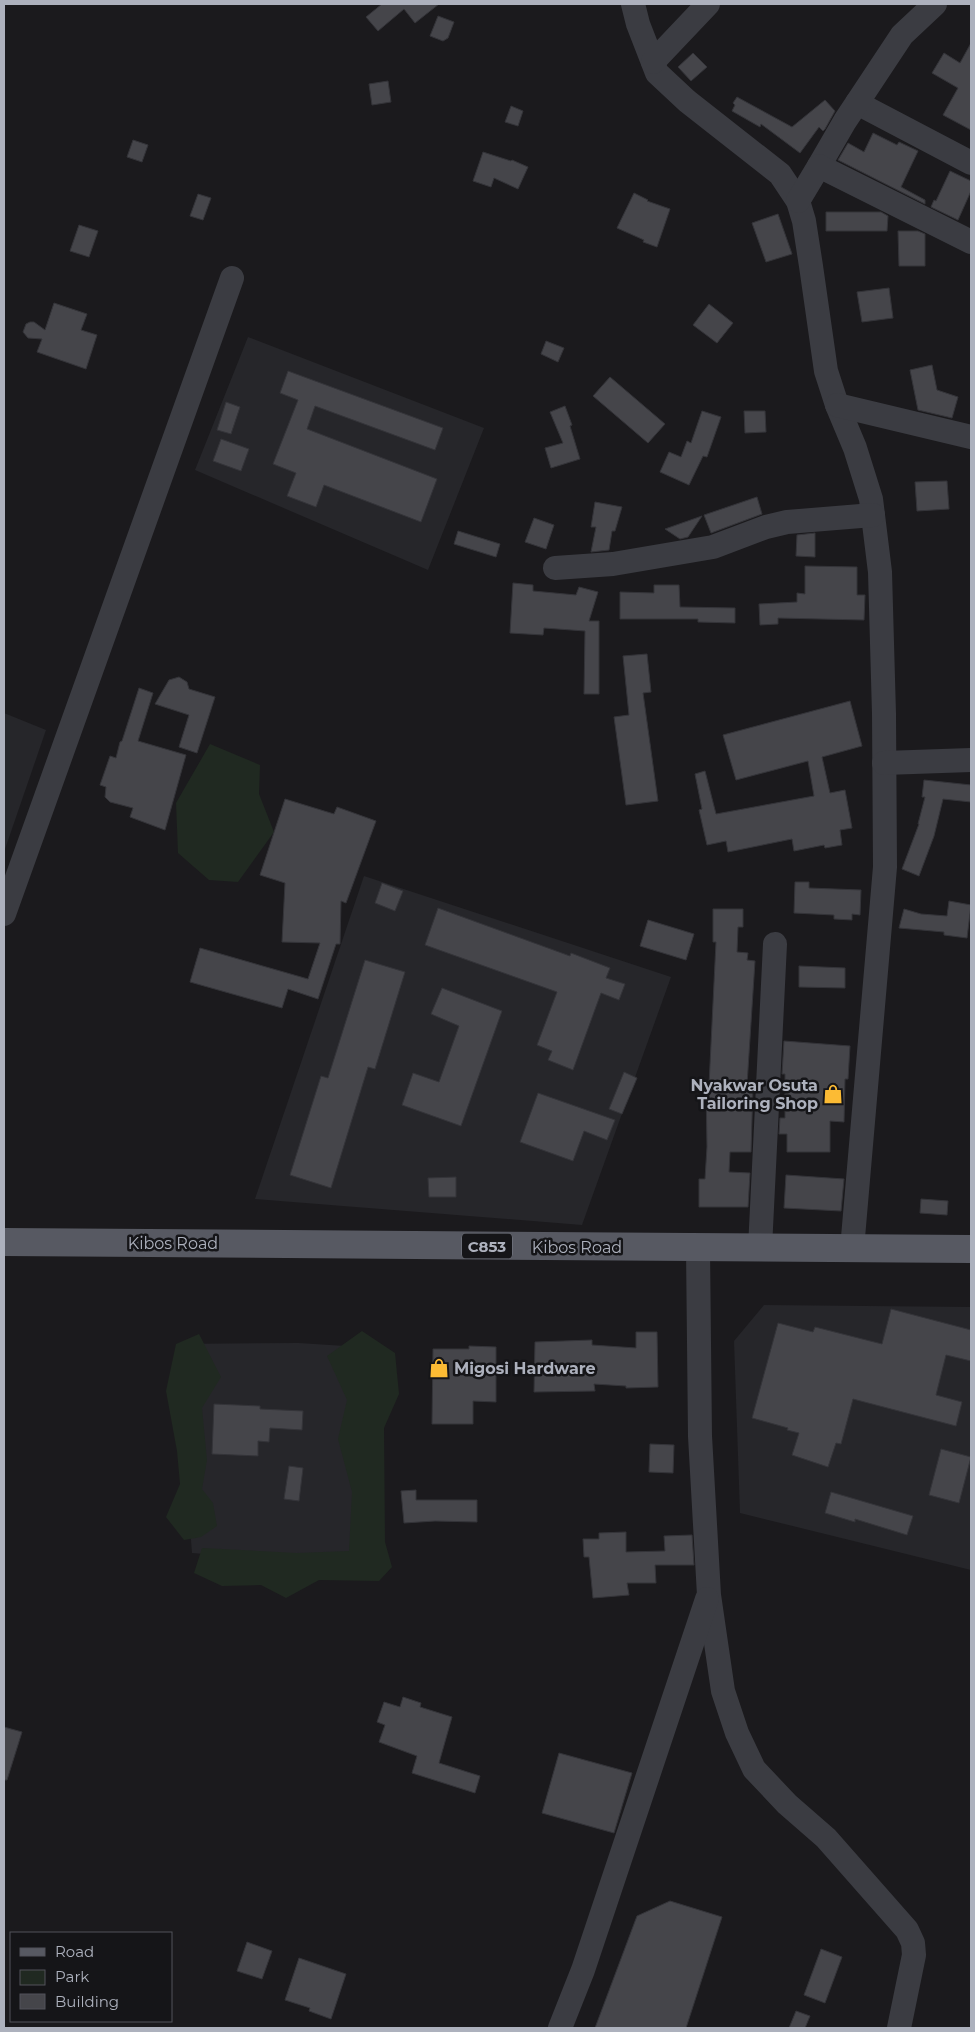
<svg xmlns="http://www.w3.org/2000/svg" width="975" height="2032" viewBox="0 0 975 2032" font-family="Montserrat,sans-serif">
  <rect width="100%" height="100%" fill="#1b1a1d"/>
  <g fill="#26262a">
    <polygon points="248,337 484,428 428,570 195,470"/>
    <polygon points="4,713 46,730 4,852"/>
    <polygon points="364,876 671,977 582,1225 255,1199"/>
    <polygon points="764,1305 971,1307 971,1570 740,1513 734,1341"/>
    <polygon points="299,1343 345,1346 356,1566 192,1553 176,1344"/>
  </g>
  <g fill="#202921">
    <polygon points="210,744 260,765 259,794 274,832 238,882 209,880 178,853 176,803"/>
    <polygon points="362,1331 395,1353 399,1394 384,1428 385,1542 392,1567 379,1581 319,1580 286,1598 261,1585 222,1586 194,1573 202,1548 297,1553 349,1551 352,1492 338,1439 347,1400 327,1356"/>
    <polygon points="199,1334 221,1377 202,1408 207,1460 202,1489 213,1503 217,1526 201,1537 184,1540 166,1517 180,1484 177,1451 166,1391 176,1344"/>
  </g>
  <g fill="#45454a" stroke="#343439">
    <polygon points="382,4 439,4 415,23 404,9 378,31 366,17"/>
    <polygon points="438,16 454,22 448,38 443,41 430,36"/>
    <polygon points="971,43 971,130 943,115 958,88 932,73 944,53 960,63"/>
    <polygon points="693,53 707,67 691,81 678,67"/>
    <polygon points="388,81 391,102 372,105 369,84"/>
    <polygon points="737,97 792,127 825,100 835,111 825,129 823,131 819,127 800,153 761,124 760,127 732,111 735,105 733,103"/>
    <polygon points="511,106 523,111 518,126 505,122"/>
    <polygon points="873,133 897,145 899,142 918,151 901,187 925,200 925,204 838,160 848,143 864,152"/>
    <polygon points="133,140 148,145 142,162 127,157"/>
    <polygon points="483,152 511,161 512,160 528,167 518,189 494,178 491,187 473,181"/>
    <polygon points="950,171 971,181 971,191 958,220 931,207 934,200 936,201"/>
    <polygon points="634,193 648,200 647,201 670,209 657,247 643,242 644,240 617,228"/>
    <polygon points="198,194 211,198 203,220 190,216"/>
    <polygon points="826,212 881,212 888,216 887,231 826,231"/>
    <polygon points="778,214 792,254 766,262 752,223"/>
    <polygon points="79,225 98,231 89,257 70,251"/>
    <polygon points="898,231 918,231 925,234 925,266 899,266"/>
    <polygon points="889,288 893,318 862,322 857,292"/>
    <polygon points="54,303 87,314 81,330 97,335 86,369 37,352 42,339 28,338 23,332 26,324 30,322 34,322 45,330"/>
    <polygon points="709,304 733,323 717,343 693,325"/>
    <polygon points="546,341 564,348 558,362 541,354"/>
    <polygon points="932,365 937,390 958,397 952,418 918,410 910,370"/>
    <polygon points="288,371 443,428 435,450 315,406 307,429 437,479 421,522 324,485 316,507 287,496 296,473 273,464 298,400 280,393"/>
    <polygon points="610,377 665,424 648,443 593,396"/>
    <polygon points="226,402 240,407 231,434 217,430"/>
    <polygon points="565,406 572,425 570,426 580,459 551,468 545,448 563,443 550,412"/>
    <polygon points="702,411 721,417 707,457 703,456 689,485 660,472 669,452 681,457 687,441 691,443"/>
    <polygon points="744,411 765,411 766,432 745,433"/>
    <polygon points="221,439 249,449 241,471 213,461"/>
    <polygon points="947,481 949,509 917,511 915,482"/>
    <polygon points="757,497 762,514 711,533 704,515"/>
    <polygon points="595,502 622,507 615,531 612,531 609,550 591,552 596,527 591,527"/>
    <polygon points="702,516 688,537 680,539 665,529"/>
    <polygon points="534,518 554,525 546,549 525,542"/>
    <polygon points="458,531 500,544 496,557 454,544"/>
    <polygon points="815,533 815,557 796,556 797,535"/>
    <polygon points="805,566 857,567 857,595 865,595 864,620 778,618 778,624 760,625 759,604 797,602 797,593 805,594"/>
    <polygon points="513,583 533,585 533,591 576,595 579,587 598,592 589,621 599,621 599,694 584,694 585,631 544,628 543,635 510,633"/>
    <polygon points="654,585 679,585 680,607 735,608 735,623 698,622 698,619 620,619 620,592 654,593"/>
    <polygon points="647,654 651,692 643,693 658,801 626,805 614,717 629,715 623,656"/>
    <polygon points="179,677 187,682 189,689 215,697 197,753 179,747 189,715 155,704 169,680"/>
    <polygon points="139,688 153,693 138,741 186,755 165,830 130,817 133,808 110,802 105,797 106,787 100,785 110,756 116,758 120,742 122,741"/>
    <polygon points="850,701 862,746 822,757 830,793 845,790 852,828 840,830 842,845 825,848 824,845 794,851 792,839 728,852 726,841 707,845 699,810 702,809 695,774 705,771 716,814 814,796 808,761 736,780 723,735"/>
    <polygon points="924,780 971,785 971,802 943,799 934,836 919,876 902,869 919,824 918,824 925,797 922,797"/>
    <polygon points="285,799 334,814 337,807 376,821 346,903 341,901 340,944 336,944 318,999 288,989 282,1008 190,982 200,948 308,979 320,943 282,942 285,883 260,875"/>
    <polygon points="795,882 809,882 809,888 861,890 860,915 852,914 852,920 834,919 834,915 794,913"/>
    <polygon points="382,883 403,891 395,911 375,903"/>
    <polygon points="949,901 971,905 967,938 944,935 944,932 899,928 904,909 921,914 947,916"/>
    <polygon points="438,908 570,956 571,953 610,968 606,978 625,984 619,1000 601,993 573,1070 548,1060 552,1051 537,1045 557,992 425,945"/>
    <polygon points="713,909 743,909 743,927 738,927 737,952 748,953 747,960 755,961 747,1085 753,1085 751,1152 730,1152 729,1172 750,1173 748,1207 699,1207 699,1179 705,1179 707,1147 706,1085 709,1085 716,942 713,942"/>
    <polygon points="648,920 694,934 686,960 640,946"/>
    <polygon points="365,960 405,972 375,1069 368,1067 331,1188 290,1175 321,1076 328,1078"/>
    <polygon points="799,966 845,968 845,988 799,987"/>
    <polygon points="442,988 502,1011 461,1126 402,1105 413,1073 439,1082 459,1026 431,1014"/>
    <polygon points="784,1041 850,1046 848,1079 845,1079 844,1122 830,1121 830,1152 787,1152 787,1134 779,1134 780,1118 785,1118 785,1074 782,1074"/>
    <polygon points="624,1072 637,1078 622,1114 609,1109"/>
    <polygon points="538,1093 615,1120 607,1140 584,1131 573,1161 520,1142"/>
    <polygon points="786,1175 844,1179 841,1211 784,1208"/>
    <polygon points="456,1177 456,1197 429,1197 428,1178"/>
    <polygon points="921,1199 948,1201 947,1215 920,1213"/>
    <polygon points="891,1309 971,1330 971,1361 946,1355 936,1395 962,1402 956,1426 853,1399 841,1444 836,1443 828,1467 792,1455 799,1433 787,1430 788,1428 752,1418 778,1323 813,1332 815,1327 882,1344"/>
    <polygon points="636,1332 657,1332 658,1387 626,1388 626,1386 594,1384 595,1391 534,1392 535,1342 592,1340 592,1345 636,1348"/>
    <polygon points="469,1346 496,1347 496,1402 473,1401 473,1424 432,1424 433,1349 469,1349"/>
    <polygon points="214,1404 260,1406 260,1409 303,1411 302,1430 270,1428 269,1442 258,1441 258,1456 212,1454"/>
    <polygon points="650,1444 674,1445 673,1473 649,1472"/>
    <polygon points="941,1449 971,1457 959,1503 929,1495"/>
    <polygon points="289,1466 303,1468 299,1501 284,1499"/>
    <polygon points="416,1490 416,1500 477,1500 477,1522 435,1521 404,1523 401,1491"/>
    <polygon points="831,1492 913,1516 907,1535 855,1519 855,1522 825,1513"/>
    <polygon points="626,1532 626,1552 665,1551 664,1536 692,1535 694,1565 655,1565 656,1583 627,1583 629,1595 593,1598 589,1557 584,1557 583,1539 599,1539 599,1533"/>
    <polygon points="403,1697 421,1703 420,1707 452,1717 439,1763 480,1776 475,1793 412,1773 417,1756 379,1742 385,1725 377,1722 384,1702 400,1707"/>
    <polygon points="4,1727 22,1732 7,1780 4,1780"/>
    <polygon points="559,1753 632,1773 614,1833 542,1813"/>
    <polygon points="670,1901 722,1917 686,2028 595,2028 637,1916"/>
    <polygon points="247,1942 272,1951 262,1979 237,1971"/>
    <polygon points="821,1949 842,1957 825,2003 804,1995"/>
    <polygon points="299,1958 346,1974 331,2019 309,2011 310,2008 285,2000"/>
    <polygon points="796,2011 810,2016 805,2028 789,2028"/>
  </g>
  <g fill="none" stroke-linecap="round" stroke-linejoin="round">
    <g stroke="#3b3c42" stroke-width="24">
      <polyline points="633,4 638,24 657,73 687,101 780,174 798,201 804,221 811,266 826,371 837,405 855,448 871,499 880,572 884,714 885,867 852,1249"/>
      <polyline points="653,62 708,4"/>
      <polyline points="857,103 971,163"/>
      <polyline points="819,166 845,121 902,35 935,4"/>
      <polyline points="798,201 819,166 971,242"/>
      <polyline points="837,405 971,437"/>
      <polyline points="555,568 613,564 713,547 766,527 787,522 873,515"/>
      <polyline points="884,763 971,760"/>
      <polyline points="4,914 232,278"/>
      <polyline points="698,1248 700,1436 709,1595 723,1691 737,1733 754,1769 787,1804 826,1838 907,1930 913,1943 914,1955 899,2028"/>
      <polyline points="760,1248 775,944"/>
      <polyline points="560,2028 583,1970 707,1599"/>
    </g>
    <polyline stroke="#575962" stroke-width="28" points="4,1242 971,1249"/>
  </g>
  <defs>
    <symbol id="shop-bare" viewBox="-9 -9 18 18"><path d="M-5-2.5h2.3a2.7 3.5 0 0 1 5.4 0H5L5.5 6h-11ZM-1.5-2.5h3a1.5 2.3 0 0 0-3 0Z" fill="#fcbb34" stroke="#151518" stroke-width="2.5" paint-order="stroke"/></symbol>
  </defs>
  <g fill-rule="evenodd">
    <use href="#shop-bare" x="819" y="1080" width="28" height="28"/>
    <use href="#shop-bare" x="425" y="1354" width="28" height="28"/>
  </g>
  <g text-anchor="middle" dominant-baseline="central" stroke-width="5" stroke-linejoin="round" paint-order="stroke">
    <rect fill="#151518" stroke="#7f828c" stroke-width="1" x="462" y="1233.5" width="50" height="25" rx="4"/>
    <g font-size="15" font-weight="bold" fill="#adb1bd">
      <text x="487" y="1246">C853</text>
    </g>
    <g font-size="16" font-weight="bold" fill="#adb1bd" stroke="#151518" text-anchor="end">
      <text x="818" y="1085">Nyakwar Osuta<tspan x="818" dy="18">Tailoring Shop</tspan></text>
      <text x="454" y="1368" text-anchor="start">Migosi Hardware</text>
    </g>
    <g font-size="16" fill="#adb1bd" stroke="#151518">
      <text x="173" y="1243">Kibos Road</text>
      <text x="577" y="1247">Kibos Road</text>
    </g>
  </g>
  <rect width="975" height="2032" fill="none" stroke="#adb1bd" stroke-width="10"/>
  <rect x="10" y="1932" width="162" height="90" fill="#151518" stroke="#52535a"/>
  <rect x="20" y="1948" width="25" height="8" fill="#575962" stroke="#52535a"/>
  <text x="55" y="1957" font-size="15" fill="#adb1bd">Road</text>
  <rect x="20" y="1970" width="25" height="15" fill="#202921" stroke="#52535a"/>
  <text x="55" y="1982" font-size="15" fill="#adb1bd">Park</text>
  <rect x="20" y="1994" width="25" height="15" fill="#45454a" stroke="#52535a"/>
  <text x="55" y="2007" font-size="15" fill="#adb1bd">Building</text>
</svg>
